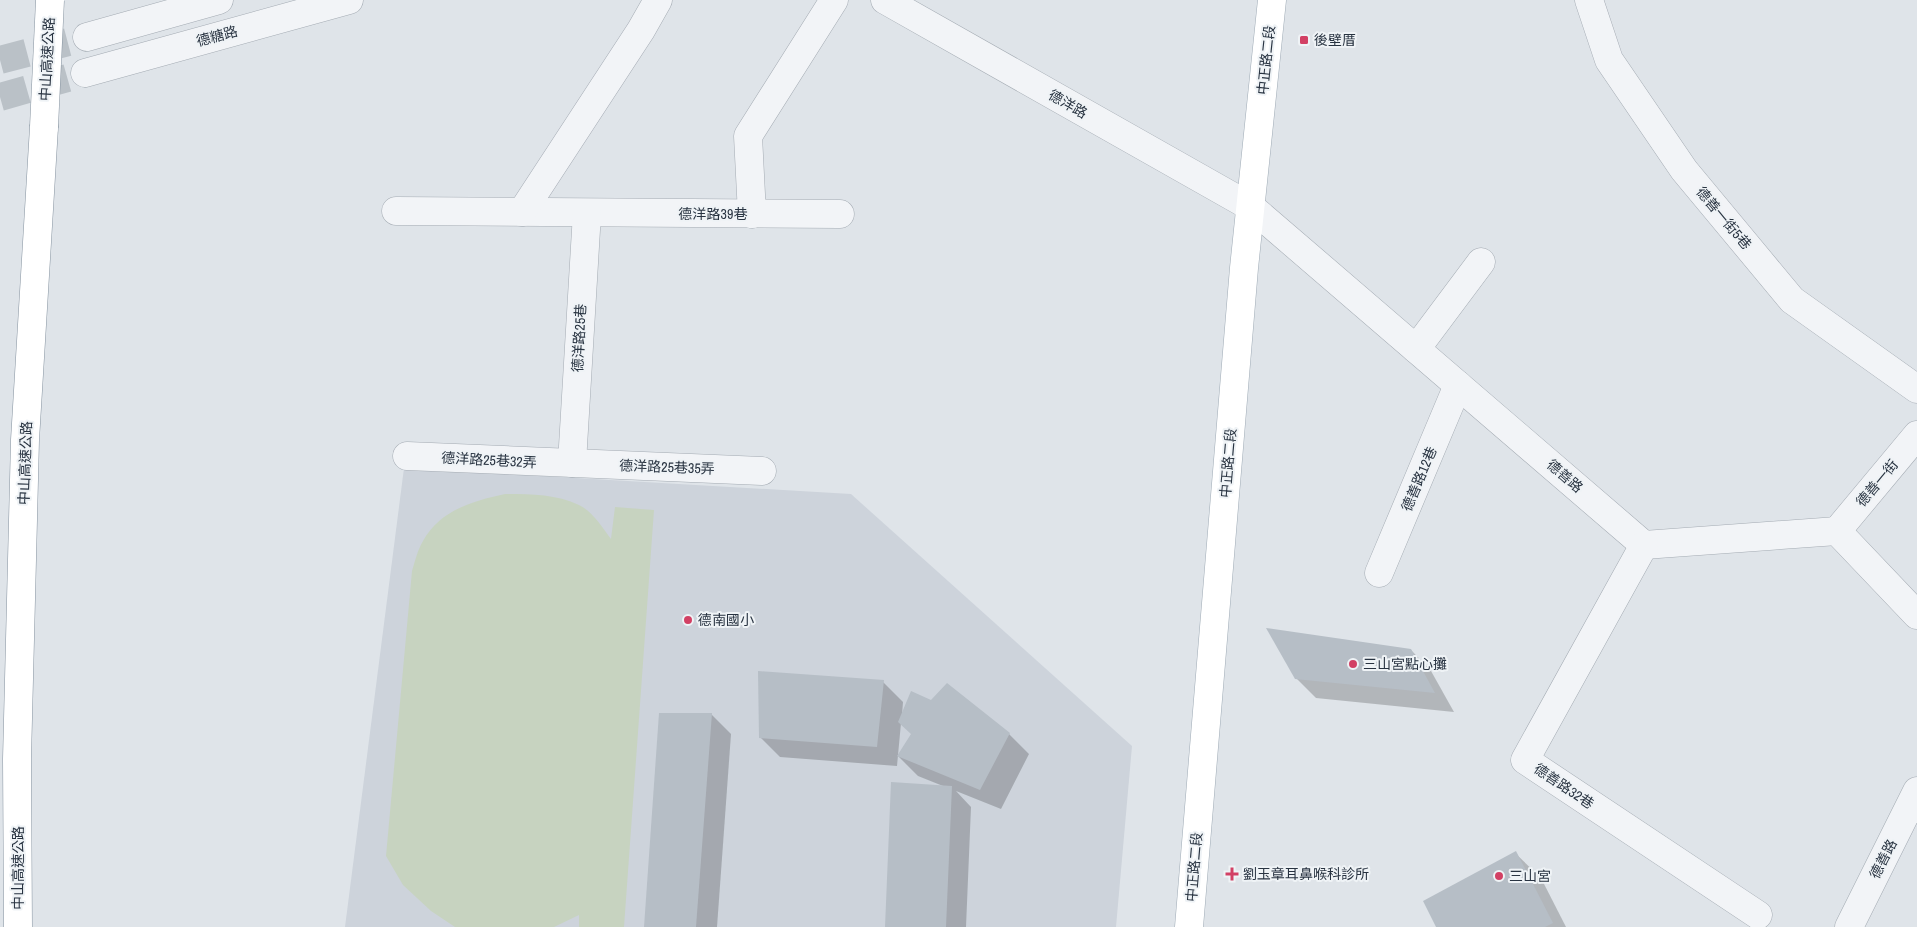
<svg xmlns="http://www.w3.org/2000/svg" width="1917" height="927" viewBox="0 0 1917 927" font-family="'Archivo Narrow','Noto Sans TC',sans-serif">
  <rect width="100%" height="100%" fill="#dfe4e9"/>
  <polygon fill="#cdd3db" points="404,468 851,494 1132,746 1116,927 345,927"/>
  <path fill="#c7d3c0" d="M 505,494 C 530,494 556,494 579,505 C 592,511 602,527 611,539 L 615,507 L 654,510 L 624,927 L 579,927 L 579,915 L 554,927 L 455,927 L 431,911 L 403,885 L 386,856 L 412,571 C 415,561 418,549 423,541 C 440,510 473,501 505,494 Z"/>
  <g fill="#0003">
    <polygon points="1411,650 1431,671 1454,712 1316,698 1296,678"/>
    <polygon points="883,682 903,702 902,715 1009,734 1029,754 1001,809 956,791 971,807 966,927 886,927 943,786 918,776 898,756 912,734 901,723 897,766 780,757 760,737"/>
    <polygon points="711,714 731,734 717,927 646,927"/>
    <polygon points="1515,853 1541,878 1566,927 1437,927"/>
  </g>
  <g fill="#b6bec6">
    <polygon points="1266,628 1411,649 1435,693 1295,679"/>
    <polygon points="758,671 884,680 877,747 759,738"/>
    <polygon points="947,683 1010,733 980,790 897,756 911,734 898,722 911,691 931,700"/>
    <polygon points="659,713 712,713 696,927 644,927"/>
    <polygon points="891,782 952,786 946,927 885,927"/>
    <polygon points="1516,851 1553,923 1545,927 1436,927 1423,901"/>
  </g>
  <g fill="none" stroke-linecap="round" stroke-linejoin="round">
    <g stroke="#bac1c7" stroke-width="28" stroke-dasharray="28 14" stroke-linecap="butt">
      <polyline points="0,60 87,37"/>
      <polyline points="0,97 85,73"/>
    </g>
    <defs>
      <g id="minor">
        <polyline points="885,0 1251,207 1644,545 1837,531 1917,615"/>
        <polyline points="1589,0 1609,60 1684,170 1792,300 1917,389"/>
        <polyline points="87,37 219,0"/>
        <polyline points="85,73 349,0"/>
        <polyline points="396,211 840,214"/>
        <polyline points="522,212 641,30 658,0"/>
        <polyline points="752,214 748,136 834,0"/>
        <polyline points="1416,349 1481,262"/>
        <polyline points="407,456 762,471"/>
        <polyline points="572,463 587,213"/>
        <polyline points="1837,531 1917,435"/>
        <polyline points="1644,545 1525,760 1758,915"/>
        <polyline points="1379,573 1458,385"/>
        <polyline points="1849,927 1917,791"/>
      </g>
      <polyline id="major" points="1189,927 1244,268 1272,0"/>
      <polyline id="highway" points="18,927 17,759 25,440 44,127"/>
    </defs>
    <use href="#minor" stroke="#a4abb3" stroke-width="29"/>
    <use href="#major" stroke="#9eaab5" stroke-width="29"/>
    <use href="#highway" stroke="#8693a0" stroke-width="29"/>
    <use href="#minor" stroke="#f2f4f7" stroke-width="28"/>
    <use href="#major" stroke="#fff" stroke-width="28"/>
    <use href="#highway" stroke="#fff" stroke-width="28"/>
    <defs>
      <polyline id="highway-bridge" points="44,127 50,0"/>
    </defs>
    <use href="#highway-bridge" stroke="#8693a0" stroke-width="29" stroke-linecap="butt"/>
    <use href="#highway-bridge" stroke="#fff" stroke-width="28"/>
  </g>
  <g fill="#d24064" stroke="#eff3f6" stroke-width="2">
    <rect x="1299" y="35" width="10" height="10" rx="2.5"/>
    <circle cx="688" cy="620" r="5"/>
    <circle cx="1353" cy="664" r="5"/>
    <path d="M1229.5 866.5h5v5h5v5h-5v5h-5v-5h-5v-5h5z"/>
    <circle cx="1499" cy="876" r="5"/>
  </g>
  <g text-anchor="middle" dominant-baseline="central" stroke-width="4" stroke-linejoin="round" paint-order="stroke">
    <g font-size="14" fill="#283341" stroke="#eff3f6">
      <text transform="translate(217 36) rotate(-15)">德糖路</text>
      <text transform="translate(47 59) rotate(-87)">中山高速公路</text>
      <text transform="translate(1266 60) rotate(-84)">中正路二段</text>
      <text transform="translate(1068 104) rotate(30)">德洋路</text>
      <text x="713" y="214">德洋路39巷</text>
      <text transform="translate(1724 218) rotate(50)">德善一街5巷</text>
      <text transform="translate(579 338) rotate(-87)">德洋路25巷</text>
      <text transform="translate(489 460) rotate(3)">德洋路25巷32弄</text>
      <text transform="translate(25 463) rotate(-88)">中山高速公路</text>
      <text transform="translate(1228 463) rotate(-85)">中正路二段</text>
      <text transform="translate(667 467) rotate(2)">德洋路25巷35弄</text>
      <text transform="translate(1565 476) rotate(41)">德善路</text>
      <text transform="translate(1419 479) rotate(-67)">德善路12巷</text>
      <text transform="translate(1877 483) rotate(-50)">德善一街</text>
      <text transform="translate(1564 786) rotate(34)">德善路32巷</text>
      <text transform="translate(1883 859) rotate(-63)">德善路</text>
      <text transform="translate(1194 867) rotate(-85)">中正路二段</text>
      <text transform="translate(18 868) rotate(-90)">中山高速公路</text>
    </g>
    <g font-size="14" fill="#283341" stroke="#eff3f6" text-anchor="start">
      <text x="1314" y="40">後壁厝</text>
      <text x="698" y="620">德南國小</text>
      <text x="1363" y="664">三山宮點心攤</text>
      <text x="1243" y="874">劉玉章耳鼻喉科診所</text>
      <text x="1509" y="876">三山宮</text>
    </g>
  </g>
</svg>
